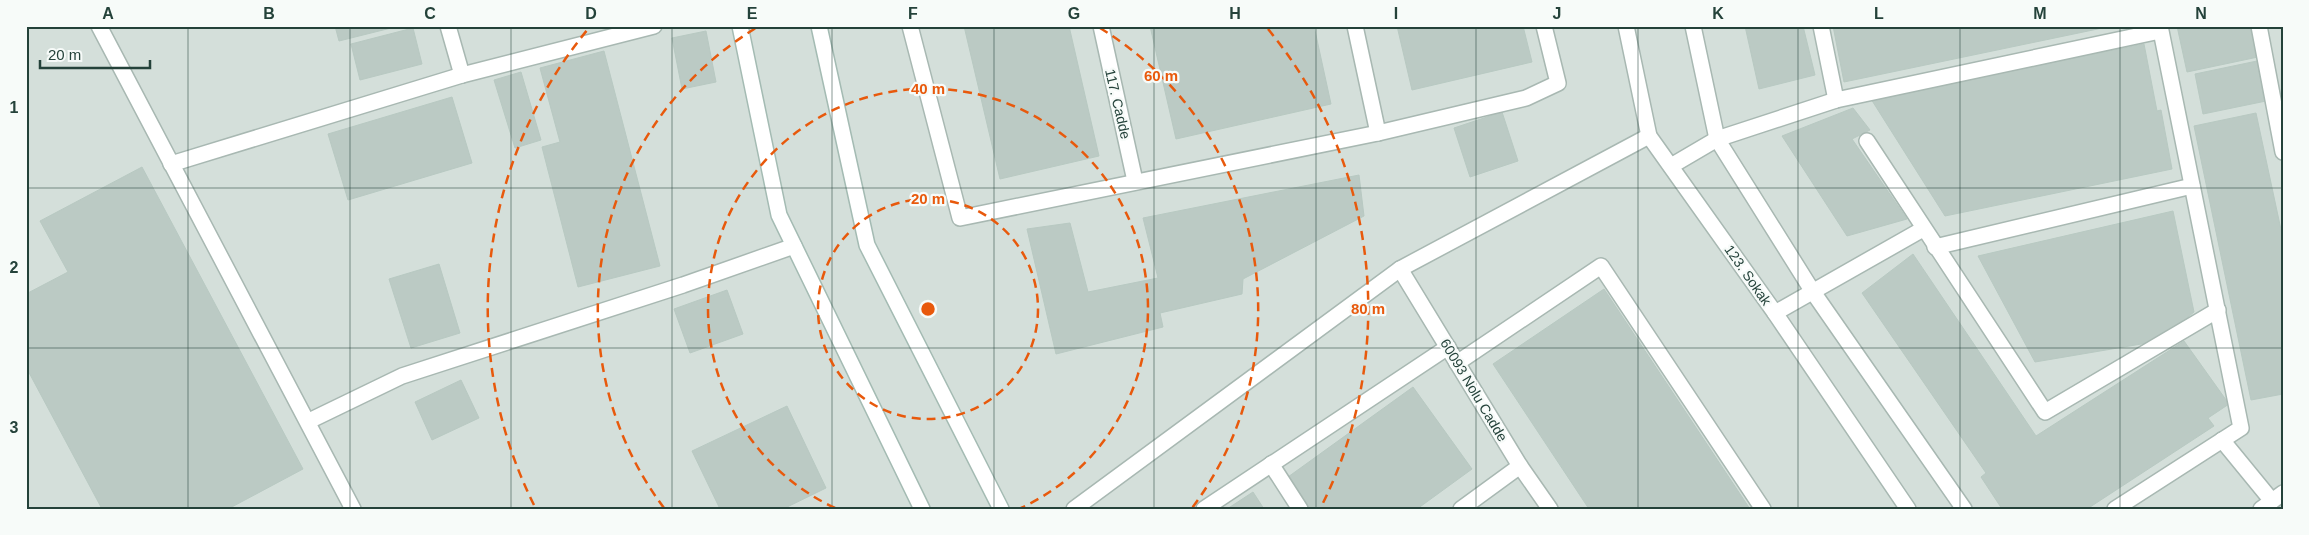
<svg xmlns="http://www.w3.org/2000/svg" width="2309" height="535" viewBox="0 0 2309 535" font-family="Helvetica,sans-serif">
  <rect width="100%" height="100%" fill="#e6efeb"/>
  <rect fill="#d4dfda" x="26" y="26" width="2257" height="483"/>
  <g fill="#bbcac4" stroke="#b8c9c2">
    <polygon points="335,26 399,26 339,41"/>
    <polygon points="964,26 1069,26 1099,156 1000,179"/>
    <polygon points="1150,26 1314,26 1331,104 1176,139"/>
    <polygon points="1397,26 1523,26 1532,62 1412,90"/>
    <polygon points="1745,26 1803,26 1815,75 1759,89"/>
    <polygon points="1833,26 2112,26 1844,82"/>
    <polygon points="2177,26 2252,26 2258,57 2187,72"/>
    <polygon points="413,28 422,64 360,80 351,44"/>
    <polygon points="706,31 716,82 682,89 672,38"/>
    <polygon points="2144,44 2157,111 2161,110 2172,169 1945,216 1871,99"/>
    <polygon points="604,51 660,266 578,287 542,147 560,142 540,68"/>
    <polygon points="2257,61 2266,101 2203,114 2195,74"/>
    <polygon points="521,72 541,140 515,148 494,80"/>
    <polygon points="452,97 472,163 348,200 328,134"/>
    <polygon points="1853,108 1870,130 1852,139 1907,219 1847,236 1782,136"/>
    <polygon points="1502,112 1518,161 1470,177 1454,128"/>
    <polygon points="2256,113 2283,239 2283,394 2251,400 2194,126"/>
    <polygon points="142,167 303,469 228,509 102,509 26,367 26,294 68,272 40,221"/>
    <polygon points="1359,175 1364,216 1243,279 1242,294 1160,313 1163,327 1056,354 1027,229 1070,223 1088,292 1158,278 1143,218"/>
    <polygon points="2173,211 2194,312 2159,341 2035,362 1978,256"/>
    <polygon points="1913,254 2036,436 2184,341 2229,404 2208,418 2214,426 2087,509 2002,509 1981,477 1986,473 1862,293"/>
    <polygon points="439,264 460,333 411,348 389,279"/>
    <polygon points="1604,289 1750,509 1589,509 1493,364"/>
    <polygon points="727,290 743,334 690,353 674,309"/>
    <polygon points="461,380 479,418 432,440 415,402"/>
    <polygon points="1413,387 1472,469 1417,509 1310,509 1288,477"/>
    <polygon points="787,406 826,488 783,509 720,509 692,451"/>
    <polygon points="1253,492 1264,509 1227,509"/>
  </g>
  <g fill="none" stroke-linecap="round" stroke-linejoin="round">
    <defs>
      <g id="lane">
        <polyline points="910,26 960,218 1378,133 1526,98 1558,83 1544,26"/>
        <polyline points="1101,26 1135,181"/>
        <polyline points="1355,26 1378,133"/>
        <polyline points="1693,26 1717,139 1813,292 1964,509"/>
        <polyline points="1821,26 1836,100"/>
        <polyline points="1867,141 2045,412 2218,310"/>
        <polyline points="1671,166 1717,139 1836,100 2160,31"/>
        <polyline points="1935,247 2192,186"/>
        <polyline points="1400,269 1520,466 1550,509"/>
        <polyline points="1775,313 1923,229"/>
        <polyline points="1457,363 1601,266 1763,509"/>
        <polyline points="309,421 402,376 683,285 794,246"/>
        <polyline points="2222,440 2272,501"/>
        <polyline points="1271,464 1300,509"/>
        <polyline points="1204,509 1448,347"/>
        <polyline points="1461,509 1520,466"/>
        <polyline points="2115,509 2241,428 2160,26"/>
      </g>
      <g id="street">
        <polyline points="99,26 353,509"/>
        <polyline points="448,26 462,75"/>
        <polyline points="1626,26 1649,136 1775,313 1908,509"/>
        <polyline points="2259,26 2283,152"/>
        <polyline points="171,164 462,75 654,26"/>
        <polyline points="1074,509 1400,269 1649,136"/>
        <polyline points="2261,509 2283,493"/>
      </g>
      <g id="secondary">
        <polyline points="740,26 779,215 922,509"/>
        <polyline points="819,26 867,245 1001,509"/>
      </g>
    </defs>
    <use href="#lane" stroke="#a8b8b2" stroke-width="18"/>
    <use href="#street" stroke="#a8b8b2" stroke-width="18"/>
    <use href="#secondary" stroke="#a4bbb3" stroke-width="18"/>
    <use href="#lane" stroke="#fff" stroke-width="15"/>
    <use href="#street" stroke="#fff" stroke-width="15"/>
    <use href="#secondary" stroke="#fff" stroke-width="15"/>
  </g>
  <path fill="none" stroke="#24423a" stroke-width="1" stroke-opacity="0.55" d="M 188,26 L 188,509M 350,26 L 350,509M 511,26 L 511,509M 672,26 L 672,509M 832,26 L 832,509M 994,26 L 994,509M 1154,26 L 1154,509M 1316,26 L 1316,509M 1476,26 L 1476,509M 1638,26 L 1638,509M 1798,26 L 1798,509M 1960,26 L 1960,509M 2120,26 L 2120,509M 26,188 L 2283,188M 26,348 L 2283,348"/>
  <g fill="none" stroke="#e8590c" stroke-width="2.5" stroke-dasharray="9 6">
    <circle cx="928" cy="309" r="110"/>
    <path d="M835 508A220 220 0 1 1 1021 508"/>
    <path d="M664 508A330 330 0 0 1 756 28M1100 28A330 330 0 0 1 1192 508"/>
    <path d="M534 505A440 440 0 0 1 588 29M1268 29A440 440 0 0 1 1322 505"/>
  </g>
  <g text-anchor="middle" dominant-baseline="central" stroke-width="4.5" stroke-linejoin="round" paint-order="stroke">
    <g font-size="14" fill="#24423a" stroke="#f7fbf9">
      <text transform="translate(1118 104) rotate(77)">117. Cadde</text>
      <text transform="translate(1748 275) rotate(55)">123. Sokak</text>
      <text transform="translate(1474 390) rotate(59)">60093 Nolu Cadde</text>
    </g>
  </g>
  <circle cx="928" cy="309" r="8" fill="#e8590c" stroke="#f7fbf9" stroke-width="2.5"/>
  <g font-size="15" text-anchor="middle" font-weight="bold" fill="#e8590c" stroke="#f7fbf9" stroke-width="4.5" stroke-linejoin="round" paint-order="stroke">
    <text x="1161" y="81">60 m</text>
    <text x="928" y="94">40 m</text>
    <text x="928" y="204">20 m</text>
    <text x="1368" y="314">80 m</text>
  </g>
  <rect width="2309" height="535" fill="none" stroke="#f7fbf9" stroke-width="55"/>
  <path d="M40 60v8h110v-8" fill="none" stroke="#24423a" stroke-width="2.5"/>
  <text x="48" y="60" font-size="15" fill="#24423a" stroke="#f7fbf9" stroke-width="4" paint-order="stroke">20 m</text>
  <rect x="28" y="28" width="2254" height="480" fill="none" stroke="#24423a" stroke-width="2"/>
  <g font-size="16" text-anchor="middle" font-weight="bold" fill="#24423a">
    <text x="108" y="19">A</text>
    <text x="269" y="19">B</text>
    <text x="430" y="19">C</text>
    <text x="591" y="19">D</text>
    <text x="752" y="19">E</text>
    <text x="913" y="19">F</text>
    <text x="1074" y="19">G</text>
    <text x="1235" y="19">H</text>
    <text x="1396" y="19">I</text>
    <text x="1557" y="19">J</text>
    <text x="1718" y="19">K</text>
    <text x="1879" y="19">L</text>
    <text x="2040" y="19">M</text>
    <text x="2201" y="19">N</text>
    <text x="14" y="113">1</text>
    <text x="14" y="273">2</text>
    <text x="14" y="433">3</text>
  </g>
</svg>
